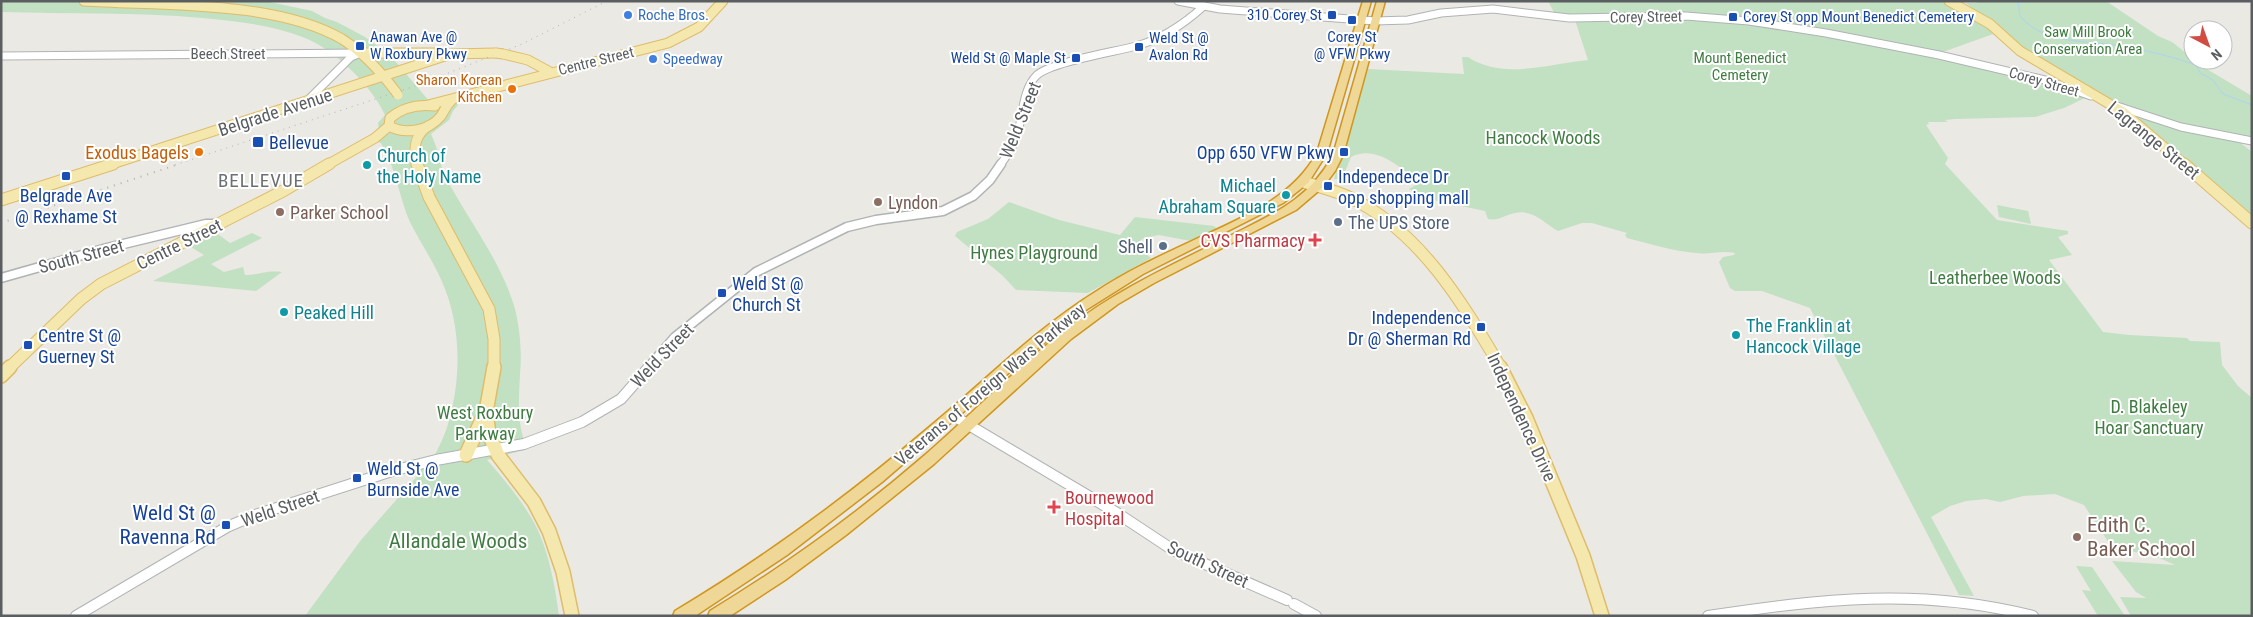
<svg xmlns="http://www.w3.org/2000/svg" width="2253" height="617" viewBox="0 0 2253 617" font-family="'Roboto Condensed',sans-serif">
  <rect width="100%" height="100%" fill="#ebe9e3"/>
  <g fill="#c2e0c2">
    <path d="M 1,1 L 265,1 L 312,11 L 325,18 L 337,22 L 365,37 L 390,55 L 430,102 L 451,97 L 458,105 L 453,111 L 449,120 L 431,134 C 434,141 437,148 439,156 C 441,162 441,168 444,174 C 466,217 502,262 515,309 C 520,329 522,353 520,374 C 519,397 516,427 528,449 L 487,460 C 503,478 519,497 532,519 C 548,546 555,585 559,616 L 305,616 L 361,540 L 419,474 L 420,471 L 417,469 L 462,461 L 463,453 L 433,459 C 439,446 446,434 449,420 C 461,379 461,330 445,289 C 436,265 421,244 410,222 C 399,197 396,167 381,143 L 367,139 L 379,132 L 378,123 L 385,115 C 372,86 335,50 305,38 C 272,25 237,21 202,18 C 135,12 68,14 1,12 Z"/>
    <polygon points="1548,1 1946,1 1996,33 1940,53 1780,22 1555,14"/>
    <polygon points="1976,1 2106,1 2158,36 2172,42 2205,68 2252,96 2252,139 2233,137 2132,112 2020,47 1966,3 1977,3"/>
    <path d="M 1696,19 L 1767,24 L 1935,56 L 2038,80 L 2087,97 L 2064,108 L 2035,117 L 1955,119 L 1945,120 L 1948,122 L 1928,122 L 1929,124 L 1926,125 L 1948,158 L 1945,164 L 1997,220 L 2068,231 L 2068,234 L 2058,237 L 2072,255 L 2049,260 L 2103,332 L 2129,335 L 2187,338 L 2190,341 L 2220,342 L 2222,365 L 2238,386 L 2252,398 L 2252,616 L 2131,616 L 2120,597 L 2146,598 L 2136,592 L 2112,561 L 2175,565 L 2157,557 L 2126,550 L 2109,543 L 2084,505 L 2055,494 L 2023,496 L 2000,502 L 1986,499 L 1966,501 L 1950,506 L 1931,517 L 1974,596 L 1959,595 L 1810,308 L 1762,291 L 1735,291 L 1730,288 L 1719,262 L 1723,257 L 1734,255 L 1735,253 C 1721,250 1709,255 1696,253 C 1673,251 1650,244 1627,238 L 1625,235 L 1627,233 L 1592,223 L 1582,223 L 1558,231 C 1544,223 1533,209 1515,213 C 1504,215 1500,221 1488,219 L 1485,211 L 1428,199 L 1409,189 L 1419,183 C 1401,167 1375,144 1351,157 L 1345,172 L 1339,179 L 1334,179 L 1368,69 L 1464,74 L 1462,57 L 1468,57 C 1502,80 1549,64 1588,60 L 1575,20 Z"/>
    <polygon points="2140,118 2238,141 2252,152 2252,215 2139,121"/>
    <polygon points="1009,202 1059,220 1120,235 1135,217 1214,226 1218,230 1191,241 1159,235 1144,238 1134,245 1151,258 1088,293 1016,290 1003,276 955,236 957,232 988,219"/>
    <polygon points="1997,205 2028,211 2031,224 1999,217"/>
    <path d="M 215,232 L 230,243 L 252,233 L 262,238 L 211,264 L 224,272 L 243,267 L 245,275 C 260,275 265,270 282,272 L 256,291 L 153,281 L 204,255 L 186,244 Z"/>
    <polygon points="2076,566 2092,567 2125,616 2098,616 2082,590 2091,591"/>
  </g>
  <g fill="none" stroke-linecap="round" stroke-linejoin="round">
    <path stroke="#abd5f3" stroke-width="1" d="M 2018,1 L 2020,16 C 2044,45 2088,40 2122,46 C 2147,51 2173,56 2197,66 L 2200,73 L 2213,80 L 2223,94 L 2252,105"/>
    <defs>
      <g id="minor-far2">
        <polyline points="1178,1 1220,9 1375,21 1408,20 1441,13 1493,9 1569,18 1686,16 1749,21 1826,33 1939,55 2045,80 2091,96"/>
        <polyline points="1,56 361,53"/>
        <polyline points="307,101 351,57 358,54"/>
        <polyline points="2117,106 2181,127 2252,141"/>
        <path d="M 1000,165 C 1007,156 1013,147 1017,136 C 1023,117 1022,89 1037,75 C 1052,62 1114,52 1136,46 C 1162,39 1184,24 1204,6"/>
      </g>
      <g id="minor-far1">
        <polyline points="1,278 107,248 206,224 217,224"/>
        <polyline points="648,368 675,337 756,272 847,227 876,220 943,211 973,196 990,180 1001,164"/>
      </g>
      <g id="minor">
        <polyline points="952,415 1117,513 1173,550 1287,600"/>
        <polyline points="1294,604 1316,616"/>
        <polyline points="76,616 227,527 255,515 392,471 436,460 524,444 582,422 621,399 649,367"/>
        <path d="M 1708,616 C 1821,599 1920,587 2033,616"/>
      </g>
      <g id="major-far2">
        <path d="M 84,1 C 161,6 274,0 342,39 C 364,53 381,72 396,92"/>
        <polyline points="1949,1 1990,24 2020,51 2123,112 2185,165"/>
        <polyline points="361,53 442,53"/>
        <polyline points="503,54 528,60 550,72"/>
        <polyline points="428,105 668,43 699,27 723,1"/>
        <path d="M 389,126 C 405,135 429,131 441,116 C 445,110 446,105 452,100"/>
        <path d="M 389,126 L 390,118 C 403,107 418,104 435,106"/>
        <polyline points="109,165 451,54 496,53"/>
        <polyline points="327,165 375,138 389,126"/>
        <path d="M 417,165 C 413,150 414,134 430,125"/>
      </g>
      <g id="major-far1">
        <polyline points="417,164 429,197 489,309 494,339 494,368"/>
        <polyline points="2184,164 2252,223"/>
        <path d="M 1304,182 C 1319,187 1337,191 1351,198 C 1421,232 1463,304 1501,368"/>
        <polyline points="1,200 113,164"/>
        <polyline points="9,368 81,299 101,284 283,191 329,164"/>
      </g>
      <g id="major">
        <polyline points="494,367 486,412 489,434 498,455 534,502 549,531 563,572 572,616"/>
        <polyline points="1500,367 1526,418 1583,556 1602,616"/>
        <polyline points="1,376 10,367"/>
        <polyline points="466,455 485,413"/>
      </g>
      <g id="highway">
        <path d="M 1363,1 L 1371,1 L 1327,153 L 1308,183 L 1283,203 L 1143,274 L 1081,313 L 1034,351 L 882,482 L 787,555 L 695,616 L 673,616 L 675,611 C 767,556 852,493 933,424 C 987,379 1037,328 1097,291 C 1127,271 1160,256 1192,241 C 1239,219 1291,200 1317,153 Z"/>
        <path d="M 1377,1 L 1385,1 L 1343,155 L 1335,171 L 1323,187 L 1296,210 L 1154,283 L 1118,304 L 1071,339 L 934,464 L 846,535 L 785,580 L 730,616 L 708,616 L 710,611 C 786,565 858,513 925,455 C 986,402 1043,339 1113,297 C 1149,275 1186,258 1224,239 C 1268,216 1308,202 1333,155 Z"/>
      </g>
    </defs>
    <use href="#minor-far2" stroke="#b0b3b6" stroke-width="9"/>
    <use href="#minor-far1" stroke="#b0b3b6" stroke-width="11"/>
    <use href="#minor" stroke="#b0b3b6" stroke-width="12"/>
    <use href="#major-far2" stroke="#debc69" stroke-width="11"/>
    <use href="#major-far1" stroke="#debc69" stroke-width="13"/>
    <use href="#major" stroke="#debc69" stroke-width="16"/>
    <use href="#highway" stroke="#d1961d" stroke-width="3"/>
    <use href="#minor-far2" stroke="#fff" stroke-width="7"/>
    <use href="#minor-far1" stroke="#fff" stroke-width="8"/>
    <use href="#minor" stroke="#fff" stroke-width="10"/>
    <use href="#major-far2" stroke="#f4e8af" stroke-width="9"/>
    <use href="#major-far1" stroke="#f4e8af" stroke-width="11"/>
    <use href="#major" stroke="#f4e8af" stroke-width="13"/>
    <use href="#highway" fill="#eed797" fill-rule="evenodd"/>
    <polyline stroke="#b1b2b2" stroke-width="1" stroke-dasharray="1 5" stroke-linecap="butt" points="175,165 418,85 522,44 607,1"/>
    <polyline stroke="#b1b2b2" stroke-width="2" stroke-dasharray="1 6" stroke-linecap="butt" points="1,223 179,164"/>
    <defs>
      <g id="major-bridge">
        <polyline points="496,53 503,54"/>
        <polyline points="396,92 398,95"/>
      </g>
    </defs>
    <use href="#major-bridge" stroke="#debc69" stroke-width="11" stroke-linecap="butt"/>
    <use href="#major-bridge" stroke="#f4e8af" stroke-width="9"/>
  </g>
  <g fill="#3f7fe0" stroke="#fff" stroke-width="2">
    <circle cx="628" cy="15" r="5"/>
    <circle cx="653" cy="59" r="5"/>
  </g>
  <g fill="#1a4fb4" stroke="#fff" stroke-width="2">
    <rect x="1327" y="10" width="10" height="10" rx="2.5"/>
    <rect x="1728" y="12" width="10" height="10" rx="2.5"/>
    <rect x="1347" y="15" width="10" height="10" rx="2.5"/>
    <rect x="355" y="41" width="10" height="10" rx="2.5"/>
    <rect x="1134" y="42" width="10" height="10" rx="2.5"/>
    <rect x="1071" y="53" width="10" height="10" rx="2.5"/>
    <rect x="252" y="136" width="12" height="12" rx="2.5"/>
    <rect x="1339" y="147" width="10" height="10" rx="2.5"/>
    <rect x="61" y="171" width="10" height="10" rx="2.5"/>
    <rect x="1323" y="181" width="10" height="10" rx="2.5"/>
    <rect x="717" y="288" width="10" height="10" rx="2.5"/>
    <rect x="1476" y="322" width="10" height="10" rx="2.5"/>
    <rect x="23" y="340" width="10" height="10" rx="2.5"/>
    <rect x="352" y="473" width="10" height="10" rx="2.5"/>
    <rect x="221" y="520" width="10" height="10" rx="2.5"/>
  </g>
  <g fill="#e8710a" stroke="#fff" stroke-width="2">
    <circle cx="512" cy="89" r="5"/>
    <circle cx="199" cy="152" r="5"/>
  </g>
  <g fill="#0f9aa8" stroke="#fff" stroke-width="2">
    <circle cx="367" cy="165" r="5"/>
    <circle cx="1286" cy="195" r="5"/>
    <circle cx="284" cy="312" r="5"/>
    <circle cx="1736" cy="335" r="5"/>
  </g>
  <g fill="#8d6e63" stroke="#fff" stroke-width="2">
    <circle cx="878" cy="202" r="5"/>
    <circle cx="280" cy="212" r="5"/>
    <circle cx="2077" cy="537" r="5"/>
  </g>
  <g fill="#5c6f8a" stroke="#fff" stroke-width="2">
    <circle cx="1338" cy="222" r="5"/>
    <circle cx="1163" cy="246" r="5"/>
  </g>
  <g fill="#e0444e" stroke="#fff" stroke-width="2">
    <path d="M1312.5 232.5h5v5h5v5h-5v5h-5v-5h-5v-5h5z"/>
    <path d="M1051.5 499.5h5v5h5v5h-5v5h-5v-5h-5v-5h5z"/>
  </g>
  <g text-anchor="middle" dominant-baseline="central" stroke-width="4" stroke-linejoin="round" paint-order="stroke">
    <g font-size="15" fill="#366cbe" stroke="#fff" text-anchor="start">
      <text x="638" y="15">Roche Bros.</text>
      <text x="663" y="59">Speedway</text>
    </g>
    <g font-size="15" fill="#164399" stroke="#fff" text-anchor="start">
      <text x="1322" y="15" text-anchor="end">310 Corey St</text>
      <text x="1743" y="17">Corey St opp Mount Benedict Cemetery</text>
      <text x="370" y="37">Anawan Ave @<tspan x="370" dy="17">W Roxbury Pkwy</tspan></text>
      <text x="1352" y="37" text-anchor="middle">Corey St<tspan x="1352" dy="17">@ VFW Pkwy</tspan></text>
      <text x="1149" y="38">Weld St @<tspan x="1149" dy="17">Avalon Rd</tspan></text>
      <text x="1066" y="58" text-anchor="end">Weld St @ Maple St</text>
    </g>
    <g font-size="15" fill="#5b5e61" stroke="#fff">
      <text transform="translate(1646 17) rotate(-1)">Corey Street</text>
      <text x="228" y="54">Beech Street</text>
      <text transform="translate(596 61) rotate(-14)">Centre Street</text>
      <text transform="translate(2044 82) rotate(16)">Corey Street</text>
    </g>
    <g font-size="15" fill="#3f7c41" stroke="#fff">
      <text x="2088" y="32">Saw Mill Brook<tspan x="2088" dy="17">Conservation Area</tspan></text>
      <text x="1740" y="58">Mount Benedict<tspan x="1740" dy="17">Cemetery</tspan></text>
    </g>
    <g font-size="15" fill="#c56008" stroke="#fff" text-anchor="end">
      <text x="502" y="80">Sharon Korean<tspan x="502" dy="17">Kitchen</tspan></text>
    </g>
    <g font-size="18" fill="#5b5e61" stroke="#fff">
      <text transform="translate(275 112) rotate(-18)">Belgrade Avenue</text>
      <text transform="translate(1020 120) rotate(-68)">Weld Street</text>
      <text transform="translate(2154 140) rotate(39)">Lagrange Street</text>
      <text transform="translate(179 244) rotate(-26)">Centre Street</text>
      <text transform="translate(81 256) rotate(-15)">South Street</text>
      <text transform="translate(662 355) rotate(-46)">Weld Street</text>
      <text transform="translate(990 384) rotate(-40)">Veterans of Foreign Wars Parkway</text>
      <text transform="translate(1522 417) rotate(65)">Independence Drive</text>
      <text transform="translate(280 508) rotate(-19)">Weld Street</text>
      <text transform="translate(1208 564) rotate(25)">South Street</text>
    </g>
    <g font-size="18" fill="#3f7c41" stroke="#fff">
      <text x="1543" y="137">Hancock Woods</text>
      <text x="1034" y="252">Hynes Playground</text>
      <text x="1995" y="277">Leatherbee Woods</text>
      <text x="2149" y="406">D. Blakeley<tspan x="2149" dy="21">Hoar Sanctuary</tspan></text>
      <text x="485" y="412">West Roxbury<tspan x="485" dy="21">Parkway</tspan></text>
    </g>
    <g font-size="18" fill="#164399" stroke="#fff" text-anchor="start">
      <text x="269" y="142">Bellevue</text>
      <text x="1334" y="152" text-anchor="end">Opp 650 VFW Pkwy</text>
      <text x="1338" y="176">Independece Dr<tspan x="1338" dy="21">opp shopping mall</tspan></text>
      <text x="66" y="195" text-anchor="middle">Belgrade Ave<tspan x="66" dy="21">@ Rexhame St</tspan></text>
      <text x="732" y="283">Weld St @<tspan x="732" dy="21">Church St</tspan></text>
      <text x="1471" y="317" text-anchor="end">Independence<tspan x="1471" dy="21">Dr @ Sherman Rd</tspan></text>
      <text x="38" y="335">Centre St @<tspan x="38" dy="21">Guerney St</tspan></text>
      <text x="367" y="468">Weld St @<tspan x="367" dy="21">Burnside Ave</tspan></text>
    </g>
    <g font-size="18" fill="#c56008" stroke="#fff" text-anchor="end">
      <text x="189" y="152">Exodus Bagels</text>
    </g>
    <g font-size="18" fill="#0d838f" stroke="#fff" text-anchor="start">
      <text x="377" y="155">Church of<tspan x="377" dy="21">the Holy Name</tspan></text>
      <text x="1276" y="185" text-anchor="end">Michael<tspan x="1276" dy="21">Abraham Square</tspan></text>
      <text x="294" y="312">Peaked Hill</text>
      <text x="1746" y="325">The Franklin at<tspan x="1746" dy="21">Hancock Village</tspan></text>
    </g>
    <g font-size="18" fill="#785e54" stroke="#fff" text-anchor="start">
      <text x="888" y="202">Lyndon</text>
      <text x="290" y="212">Parker School</text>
    </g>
    <g font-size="18" fill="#4e5e75" stroke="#fff" text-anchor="start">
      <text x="1348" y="222">The UPS Store</text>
      <text x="1153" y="246" text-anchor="end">Shell</text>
    </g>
    <g font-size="18" fill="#be3a42" stroke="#fff" text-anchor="end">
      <text x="1305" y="240">CVS Pharmacy</text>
      <text x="1065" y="497" text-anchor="start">Bournewood<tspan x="1065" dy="21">Hospital</tspan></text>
    </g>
    <g font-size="19" letter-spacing="1" fill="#6c7073" stroke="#fff">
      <text x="261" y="180">BELLEVUE</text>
    </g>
    <g font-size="21" fill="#164399" stroke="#fff" text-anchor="end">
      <text x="216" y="513">Weld St @<tspan x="216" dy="24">Ravenna Rd</tspan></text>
    </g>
    <g font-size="21" fill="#785e54" stroke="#fff" text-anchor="start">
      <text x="2087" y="525">Edith C.<tspan x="2087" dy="24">Baker School</tspan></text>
    </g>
    <g font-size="21" fill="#3f7c41" stroke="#fff">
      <text x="458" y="541">Allandale Woods</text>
    </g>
  </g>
  <rect width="2253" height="617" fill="none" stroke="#5b5e61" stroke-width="5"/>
  <g transform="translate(2208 45) rotate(139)"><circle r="24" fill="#ffffff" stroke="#bdbfc0"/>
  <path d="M0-4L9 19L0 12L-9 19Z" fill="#d14c43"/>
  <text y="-8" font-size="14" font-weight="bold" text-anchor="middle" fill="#5b5e61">N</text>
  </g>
</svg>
